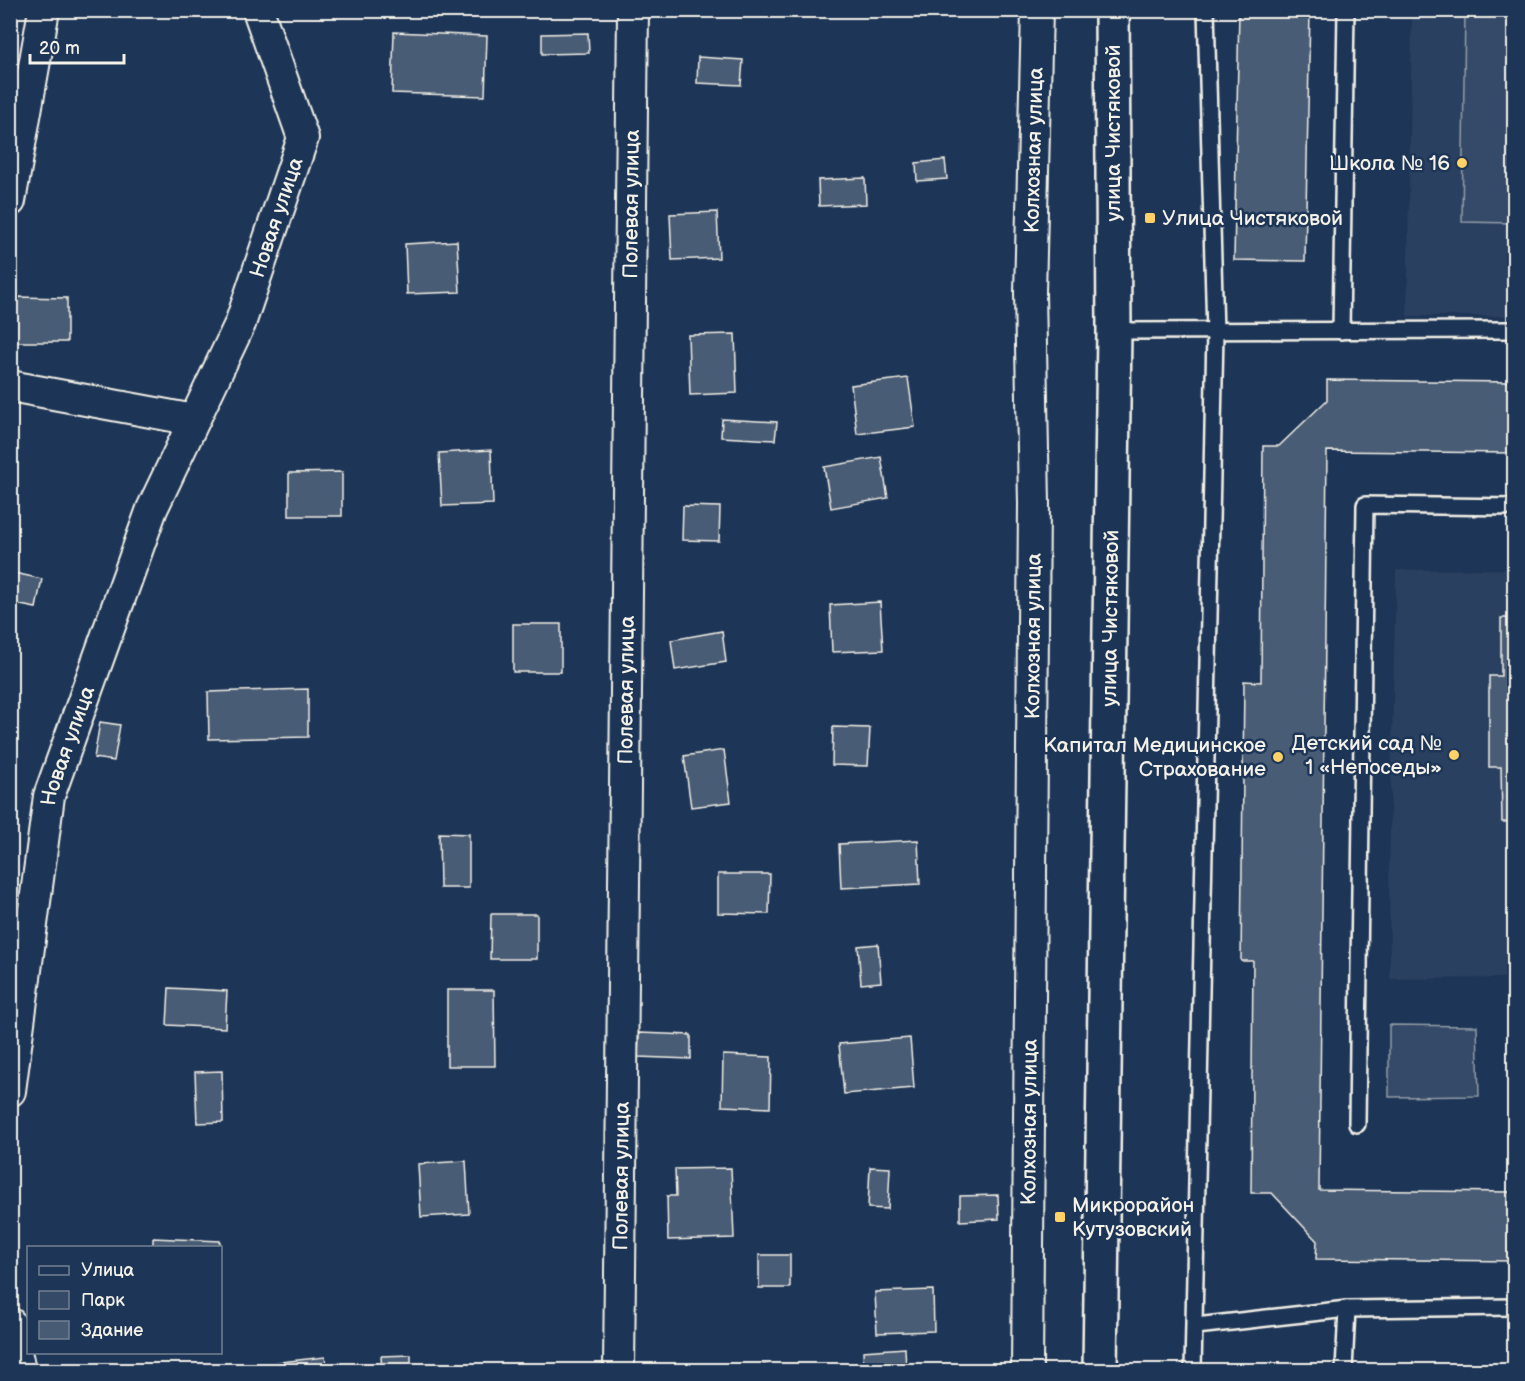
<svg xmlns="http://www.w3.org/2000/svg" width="1525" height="1381" viewBox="0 0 1525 1381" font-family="'Balsamiq Sans',sans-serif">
  <rect width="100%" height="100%" fill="#1d3557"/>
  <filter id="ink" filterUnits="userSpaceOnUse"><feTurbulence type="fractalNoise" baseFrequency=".0167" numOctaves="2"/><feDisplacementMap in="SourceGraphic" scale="12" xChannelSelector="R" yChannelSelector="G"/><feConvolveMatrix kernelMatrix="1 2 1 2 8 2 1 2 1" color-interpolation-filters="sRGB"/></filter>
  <g filter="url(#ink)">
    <g fill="#2a4060">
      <polygon points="1412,11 1514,11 1514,316 1407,316"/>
      <polygon points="1514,569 1514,966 1505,978 1390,979 1389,871 1396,570"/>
    </g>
    <g fill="#354a67" stroke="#949ea8" stroke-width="1.5">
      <polygon points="1465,11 1514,11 1514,223 1462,222"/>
      <polygon points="1389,1025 1477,1026 1479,1096 1389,1097"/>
    </g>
    <g fill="#485b74" stroke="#f4f1e8" stroke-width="1.5">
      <polygon points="1239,10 1310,10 1305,261 1234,260"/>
      <polygon points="394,32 487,36 485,96 392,93"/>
      <polygon points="588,33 589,53 542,54 542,34"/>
      <polygon points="698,57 743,60 741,85 697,83"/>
      <polygon points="945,160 947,179 917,181 916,163"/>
      <polygon points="865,178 866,204 819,206 818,180"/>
      <polygon points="717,212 719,258 672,260 670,214"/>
      <polygon points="457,241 460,292 407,294 405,244"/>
      <polygon points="15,297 67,298 67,342 14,342"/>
      <polygon points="735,334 737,393 690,395 688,335"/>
      <polygon points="908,378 915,427 857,434 851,385"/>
      <polygon points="1327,380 1514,382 1514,453 1327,451 1319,1190 1514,1192 1514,1261 1316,1259 1317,1241 1272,1193 1251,1193 1253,961 1241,961 1244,681 1261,682 1263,446 1279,446 1327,400"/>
      <polygon points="722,419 777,422 775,440 721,437"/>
      <polygon points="491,450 493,504 442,506 439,453"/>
      <polygon points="881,457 888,498 831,508 824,467"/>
      <polygon points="342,472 342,516 289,516 289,473"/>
      <polygon points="683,506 720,507 719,541 682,540"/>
      <polygon points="10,572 42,579 36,608 10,603"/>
      <polygon points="880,602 883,650 832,652 830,605"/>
      <polygon points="1501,618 1514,618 1514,822 1502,822 1501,767 1489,767 1489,676 1501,676"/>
      <rect x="513" y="624" width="48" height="48"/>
      <polygon points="722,631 726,662 675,670 671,640"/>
      <polygon points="308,689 308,737 209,739 208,692"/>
      <polygon points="100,722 120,725 114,761 94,758"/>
      <polygon points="833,727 870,728 868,766 832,765"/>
      <polygon points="724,750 731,802 691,807 684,756"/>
      <polygon points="439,833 469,834 469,888 440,888"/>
      <polygon points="918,840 920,884 841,888 839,844"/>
      <polygon points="718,874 770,874 769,914 718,913"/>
      <polygon points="491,914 537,914 537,959 490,959"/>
      <polygon points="878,944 881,982 861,984 858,946"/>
      <polygon points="169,988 227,991 225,1028 167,1025"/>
      <polygon points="447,990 494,990 495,1066 447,1066"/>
      <polygon points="639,1033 691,1035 691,1059 638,1057"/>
      <polygon points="910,1038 914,1088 844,1094 839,1044"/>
      <polygon points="723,1055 771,1057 770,1108 722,1106"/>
      <polygon points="222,1071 223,1122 197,1123 195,1072"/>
      <polygon points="466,1161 469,1214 421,1217 418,1164"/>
      <polygon points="870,1167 890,1168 888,1209 868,1208"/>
      <polygon points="731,1168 734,1238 668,1240 667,1196 676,1196 675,1169"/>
      <polygon points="998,1195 999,1219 960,1221 960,1196"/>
      <polygon points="153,1238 220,1241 220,1248 153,1248"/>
      <rect x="759" y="1255" width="31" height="33"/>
      <polygon points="933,1290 934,1331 877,1333 875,1292"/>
      <polygon points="905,1348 906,1370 864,1370 863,1351"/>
      <polygon points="411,1355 411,1370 382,1370 381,1356"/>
      <polygon points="325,1357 327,1370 273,1370 272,1363"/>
      <polygon points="763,1365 802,1370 762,1370"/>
      <polygon points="1242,1369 1311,1370 1242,1370"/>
    </g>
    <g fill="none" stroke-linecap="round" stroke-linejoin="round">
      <defs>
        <g id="service">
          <polyline points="1114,331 1514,330"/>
          <polyline points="1341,331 1346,10"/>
          <polyline points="1357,1124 1365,505 1514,507"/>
          <polyline points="1347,1309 1514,1307"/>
          <polyline points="1196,1326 1347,1309 1344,1370"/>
          <polyline points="1193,1370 1215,333 1206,10"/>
        </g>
        <g id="minor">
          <polyline points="10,201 44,10"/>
          <polyline points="10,386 194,420"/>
          <path id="s1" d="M 10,1091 L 49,796 L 152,509 L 240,324 L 303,138 L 258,10"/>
          <polyline points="10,1323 20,1370"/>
          <path id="s2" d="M 619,1370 L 633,10"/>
          <path id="s3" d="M 1027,1370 L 1034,504 L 1030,293 L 1037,10"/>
        </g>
        <g id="tertiary">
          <path id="s4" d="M 1100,1370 L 1114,331 L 1112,10"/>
        </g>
      </defs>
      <use href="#service" stroke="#f4f1e8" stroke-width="20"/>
      <use href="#minor" stroke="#f4f1e8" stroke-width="34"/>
      <use href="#tertiary" stroke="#f4f1e8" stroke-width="38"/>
      <use href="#service" stroke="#1d3557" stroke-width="15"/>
      <use href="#minor" stroke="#1d3557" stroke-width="30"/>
      <use href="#tertiary" stroke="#1d3557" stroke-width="33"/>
    </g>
  </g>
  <g fill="#ffd166" stroke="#1d3557" stroke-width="2">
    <circle cx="1462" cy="163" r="6"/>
    <rect x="1144" y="212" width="12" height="12" rx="3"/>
    <circle cx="1454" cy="755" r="6"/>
    <circle cx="1278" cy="757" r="6"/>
    <rect x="1054" y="1211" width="12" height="12" rx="3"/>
  </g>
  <g text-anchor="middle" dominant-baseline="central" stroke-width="5" stroke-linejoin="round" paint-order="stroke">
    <g font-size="21" fill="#f4f1e8" stroke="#1d3557">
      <text transform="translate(1113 133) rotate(-90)">улица Чистяковой</text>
      <text stroke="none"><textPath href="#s3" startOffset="1220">Колхозная улица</textPath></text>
      <text stroke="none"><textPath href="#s2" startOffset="1166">Полевая улица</textPath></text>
      <text stroke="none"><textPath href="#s1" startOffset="920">Новая улица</textPath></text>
      <text stroke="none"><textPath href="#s4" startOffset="752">улица Чистяковой</textPath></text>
      <text stroke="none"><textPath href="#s3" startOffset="734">Колхозная улица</textPath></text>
      <text stroke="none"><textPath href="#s2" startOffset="680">Полевая улица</textPath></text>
      <text stroke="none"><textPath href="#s1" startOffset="351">Новая улица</textPath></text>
      <text stroke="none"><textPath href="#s3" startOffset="248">Колхозная улица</textPath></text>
      <text stroke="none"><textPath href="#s2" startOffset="194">Полевая улица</textPath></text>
    </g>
    <g font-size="21" fill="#f4f1e8" stroke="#1d3557" text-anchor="end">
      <text x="1450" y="163">Школа № 16</text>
      <text x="1162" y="218" text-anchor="start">Улица Чистяковой</text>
      <text x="1442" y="743">Детский сад №<tspan x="1442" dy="24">1 «Непоседы»</tspan></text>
      <text x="1266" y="745">Капитал Медицинское<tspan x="1266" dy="24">Страхование</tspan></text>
      <text x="1072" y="1205" text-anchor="start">Микрорайон<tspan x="1072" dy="24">Кутузовский</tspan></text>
    </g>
  </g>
  <rect width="1525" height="1381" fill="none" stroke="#1d3557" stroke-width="36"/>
  <rect x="18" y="18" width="1489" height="1345" fill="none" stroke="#f4f1e8" stroke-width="2" filter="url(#ink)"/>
  <rect x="27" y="1246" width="195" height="108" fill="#1d3557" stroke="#738091" stroke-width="1.5"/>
  <rect x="39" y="1266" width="30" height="9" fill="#1d3557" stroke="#738091" stroke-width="1.5"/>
  <text x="81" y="1276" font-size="18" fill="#f4f1e8">Улица</text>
  <rect x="39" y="1291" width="30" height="18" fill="#354a67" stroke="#738091" stroke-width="1.5"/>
  <text x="81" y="1306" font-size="18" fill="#f4f1e8">Парк</text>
  <rect x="39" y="1321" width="30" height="18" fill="#485b74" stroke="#738091" stroke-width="1.5"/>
  <text x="81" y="1336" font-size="18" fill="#f4f1e8">Здание</text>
  <path d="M30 54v9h94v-9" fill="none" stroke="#f4f1e8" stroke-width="3"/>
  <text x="39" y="54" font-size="18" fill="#f4f1e8" stroke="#1d3557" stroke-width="4.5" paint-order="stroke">20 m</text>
</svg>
